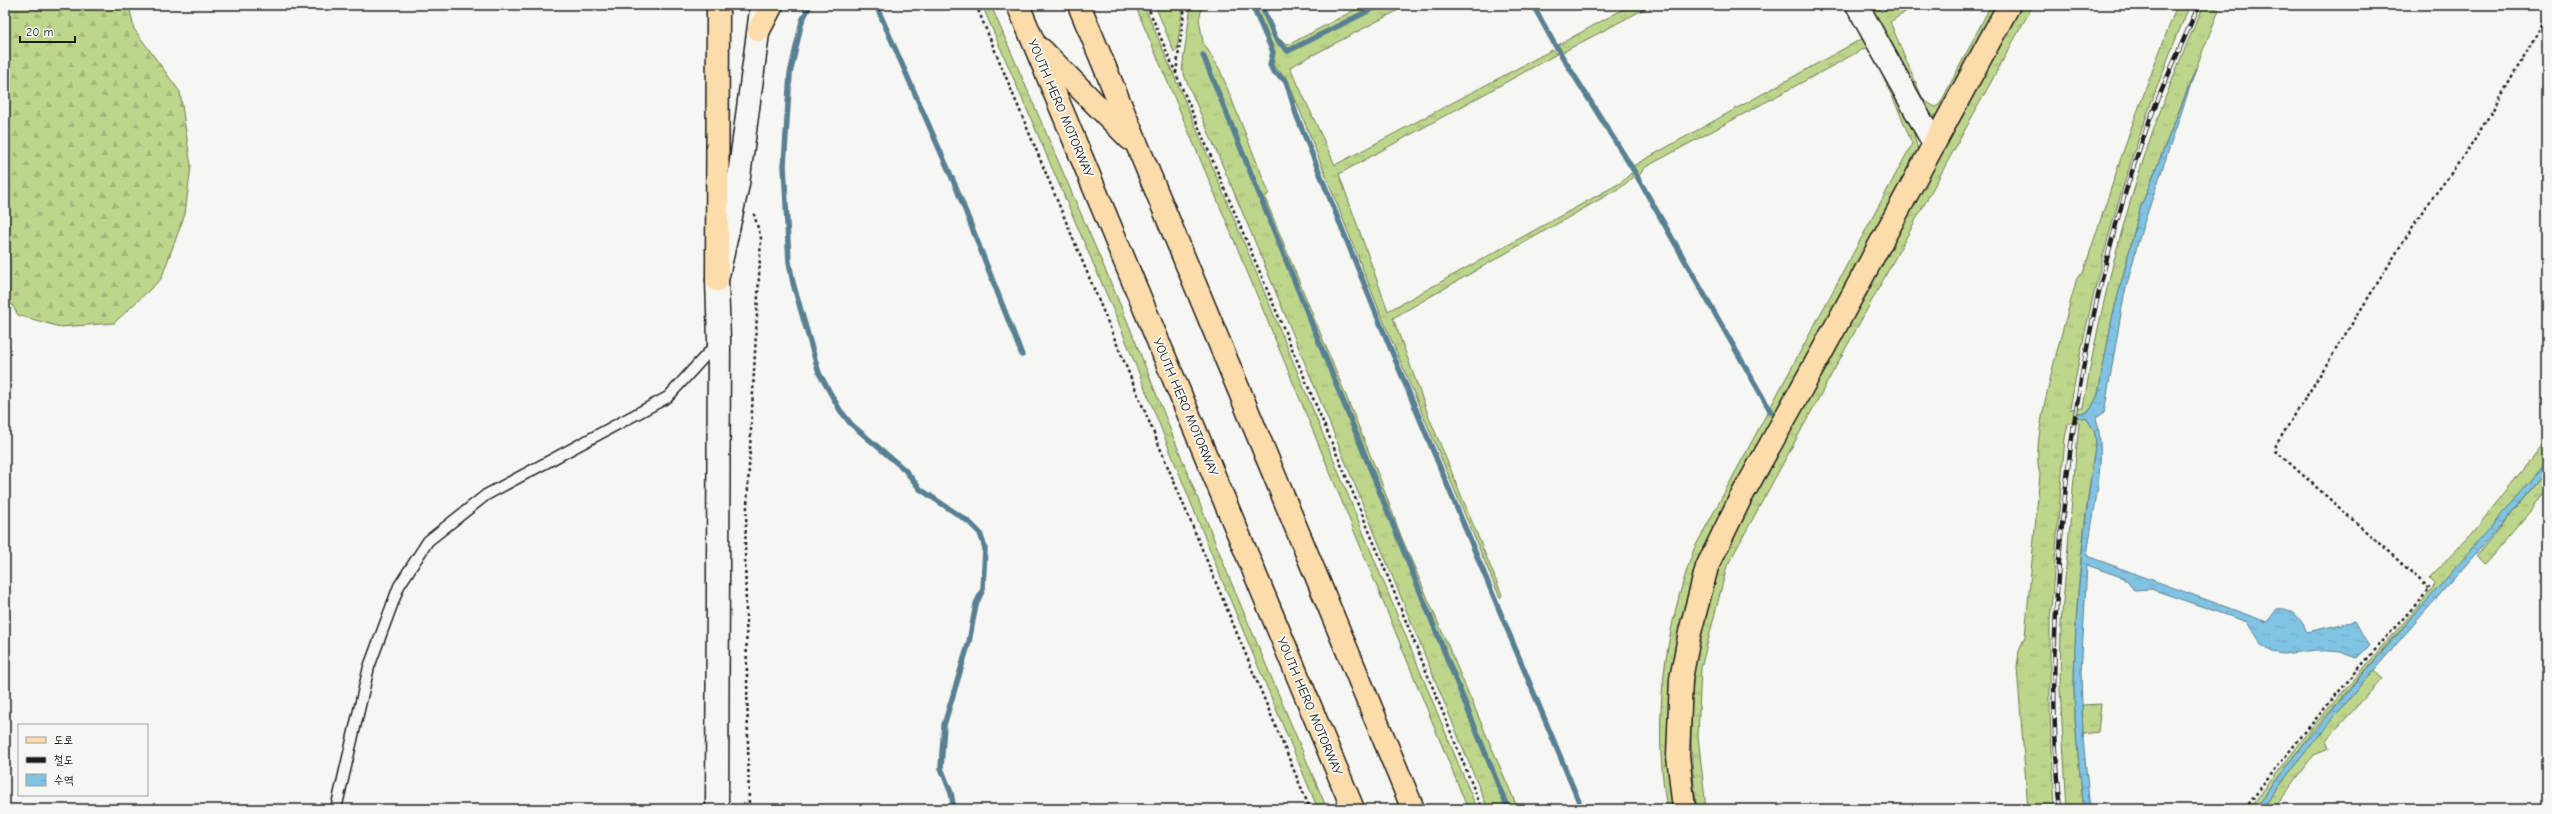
<svg xmlns="http://www.w3.org/2000/svg" width="2552" height="814" viewBox="0 0 2552 814" font-family="'Comic Neue','Poor Story',sans-serif">
  <defs>
    <pattern id="grass-tufts" width="24" height="20" patternUnits="userSpaceOnUse"><rect width="24" height="20" fill="#bed68c"/><path d="M3 7l-1-3M5 7V3M7 7l1-3M15 17l-1-3M17 17v-4M19 17l1-3" fill="none" stroke="#a3b778"/></pattern>
    <pattern id="forest-firs" width="22" height="20" patternUnits="userSpaceOnUse"><rect width="22" height="20" fill="#bed68c"/><path d="M5 1l3.5 6h-7zM16 11l3.5 6h-7z" fill="#a3b778"/></pattern>
    <pattern id="water-ripples" width="26" height="14" patternUnits="userSpaceOnUse"><rect width="26" height="14" fill="#81c3e2"/><path d="M2 4q2-2 4 0t4 0M15 11q2-2 4 0t4 0" fill="none" stroke="#6fa7c1"/></pattern>
  </defs>
  <rect width="100%" height="100%" fill="#f6f6f2"/>
  <filter id="ink" filterUnits="userSpaceOnUse"><feTurbulence type="fractalNoise" baseFrequency=".025" numOctaves="2"/><feDisplacementMap in="SourceGraphic" scale="8" xChannelSelector="R" yChannelSelector="G"/><feConvolveMatrix kernelMatrix="1 2 1 2 8 2 1 2 1" color-interpolation-filters="sRGB"/></filter>
  <g filter="url(#ink)">
    <g fill="url(#grass-tufts)" stroke="#6d7954">
      <polygon points="982,5 990,5 992,8 1126,318 1231,582 1327,809 1318,809 1224,585 1118,321"/>
      <path d="M 1135,5 L 1144,5 C 1258,272 1366,541 1477,809 L 1468,809 C 1358,541 1249,272 1135,5 Z"/>
      <polygon points="1155,5 1183,5 1177,50 1174,52"/>
      <polygon points="1191,5 1203,5 1199,19 1203,42 1220,70 1269,193 1265,198 1380,479 1401,536 1518,809 1488,809 1258,249 1182,70"/>
      <polygon points="1255,5 1259,5 1275,40 1288,53 1384,5 1408,5 1290,67 1335,165 1552,50 1557,54 1339,174 1388,311 1622,182 1631,173 1633,177 1623,186 1393,318 1429,417 1502,595 1500,598 1381,315 1287,78 1273,66 1275,51"/>
      <polygon points="1364,5 1377,5 1288,49 1277,38 1288,45"/>
      <polygon points="1631,5 1652,5 1563,52 1558,45"/>
      <path d="M 1845,5 L 1852,5 L 1911,120 L 1918,151 L 1700,558 L 1689,590 L 1672,668 L 1674,809 L 1667,809 C 1652,721 1664,632 1694,549 L 1912,144 L 1902,118 L 1869,46 L 1644,168 L 1639,176 L 1633,166 L 1863,38 Z"/>
      <polygon points="1867,5 1877,5 1881,12 1894,5 1916,5 1890,22 1921,95 1925,101 1935,107 1940,104 1991,5 1998,5 1938,114 1933,117 1927,113"/>
      <path d="M 2022,5 L 2033,5 L 1727,566 L 1701,668 L 1698,736 L 1706,809 L 1697,809 C 1687,741 1689,667 1708,601 C 1718,566 1735,534 1751,501 Z"/>
      <path d="M 2177,5 L 2190,5 C 2134,135 2094,270 2070,409 L 2083,408 C 2106,269 2145,133 2204,5 L 2213,5 L 2212,7 L 2219,10 L 2140,209 L 2112,319 L 2098,394 L 2091,409 L 2085,413 L 2075,413 L 2074,416 L 2087,419 L 2094,430 L 2096,439 C 2084,520 2075,600 2074,682 C 2074,724 2079,767 2084,809 L 2067,809 L 2060,688 L 2061,624 L 2079,422 L 2073,421 L 2068,424 L 2065,438 L 2050,621 L 2050,714 L 2055,809 L 2028,809 L 2017,667 L 2019,651 L 2025,636 L 2040,474 C 2028,441 2067,317 2077,278 L 2083,273 L 2129,134 Z"/>
      <polygon points="2547,439 2547,460 2472,551 2388,644 2315,729 2254,809 2249,809 2315,724 2433,589 2434,583 2429,578 2471,535"/>
      <polygon points="2547,470 2547,487 2534,504 2533,508 2485,564 2477,555"/>
      <polygon points="2374,670 2382,679 2326,740 2329,749 2314,755 2274,809 2261,809 2320,733"/>
      <polygon points="2101,704 2098,732 2084,734 2083,738 2082,705"/>
    </g>
    <polygon fill="url(#forest-firs)" stroke="#6d7954" points="5,5 129,5 134,29 180,92 191,166 185,214 161,279 114,323 60,327 18,315 5,293"/>
    <g fill="url(#water-ripples)" stroke="#598093">
      <path d="M 2196,69 L 2140,235 L 2124,296 L 2104,413 L 2096,418 C 2108,457 2092,515 2087,556 L 2267,622 L 2277,609 C 2293,607 2301,619 2307,632 L 2355,621 L 2369,646 L 2357,658 L 2341,652 L 2316,650 L 2284,654 L 2272,652 L 2261,645 L 2247,622 L 2151,589 L 2134,590 L 2124,578 L 2087,565 L 2081,673 L 2083,738 L 2090,809 L 2084,809 C 2079,767 2074,724 2074,682 C 2075,600 2085,520 2096,439 L 2094,430 L 2087,419 L 2074,416 L 2074,413 L 2085,413 L 2091,409 L 2098,394 L 2112,319 L 2140,209 Z"/>
      <path d="M 2547,460 L 2547,470 C 2453,584 2350,690 2261,809 L 2254,809 C 2345,687 2451,578 2547,460 Z"/>
    </g>
    <g fill="none" stroke-linecap="round" stroke-linejoin="round">
      <g stroke="#598093" stroke-width="5.5">
        <polyline points="810,5 802,21 790,74 784,165 789,262 793,283 819,373 840,410 851,424 905,470 920,489 969,522 980,533 985,548 983,589 976,604 969,642 944,725 941,768 951,793 954,809"/>
        <polyline points="876,5 956,187 1022,355"/>
        <polyline points="1252,5 1273,52 1270,65 1273,71 1286,81 1296,114 1375,311 1582,809"/>
        <polyline points="1261,5 1276,39 1288,51 1380,5"/>
        <polyline points="1533,5 1555,45 1634,171 1771,412"/>
        <polyline points="1203,55 1508,809"/>
      </g>
      <defs>
        <polyline id="service" points="336,809 369,667 399,586 428,541 486,495 668,397 716,344"/>
        <g id="tertiary">
          <polyline points="1857,5 1934,144"/>
          <polyline points="717,809 719,340 717,280 738,184 761,10"/>
        </g>
        <polyline id="primary" points="1684,809 1678,756 1681,679 1690,632 1707,567 1739,501 1824,348 2009,5"/>
        <g id="motorway">
          <polyline points="1018,5 1353,809"/>
          <polyline points="1079,5 1413,809"/>
          <polyline points="759,30 772,5"/>
          <polyline points="1042,50 1130,139"/>
          <polyline points="717,280 718,5"/>
        </g>
      </defs>
      <use href="#service" stroke="#1c1c1c" stroke-width="13"/>
      <use href="#tertiary" stroke="#1c1c1c" stroke-width="25"/>
      <use href="#primary" stroke="#1c1c1c" stroke-width="25"/>
      <use href="#motorway" stroke="#1c1c1c" stroke-width="25"/>
      <g stroke="#1c1c1c" stroke-width="2.5" stroke-dasharray="3 3" stroke-linecap="butt">
        <polyline points="976,5 1310,809"/>
        <polyline points="1147,5 1375,545 1482,809"/>
        <polyline points="1176,73 1185,5"/>
        <polyline points="749,809 745,544 761,238 753,211"/>
        <path d="M 2245,809 C 2302,732 2365,660 2430,589 L 2276,451 L 2276,445 L 2427,204 C 2475,147 2510,80 2547,16"/>
      </g>
      <use href="#service" stroke="#f6f6f2" stroke-width="10"/>
      <use href="#tertiary" stroke="#f6f6f2" stroke-width="22"/>
      <use href="#primary" stroke="#fddcac" stroke-width="22"/>
      <use href="#motorway" stroke="#fddcac" stroke-width="22"/>
      <defs>
        <path id="rail" d="M 2061,809 C 2051,727 2053,643 2059,561 C 2070,411 2098,261 2150,119 C 2165,81 2182,43 2199,5"/>
      </defs>
      <use href="#rail" stroke="#1c1c1c" stroke-width="4.5"/>
      <use href="#rail" stroke="#f6f6f2" stroke-width="3" stroke-dasharray="9" stroke-linecap="butt"/>
    </g>
  </g>
  <g text-anchor="middle" dominant-baseline="central" stroke-width="4" stroke-linejoin="round" paint-order="stroke">
    <g font-size="13" fill="#1c1c1c" stroke="#f6f6f2">
      <text transform="translate(1061 108) rotate(67)">YOUTH HERO MOTORWAY</text>
      <text transform="translate(1186 407) rotate(67)">YOUTH HERO MOTORWAY</text>
      <text transform="translate(1310 706) rotate(67)">YOUTH HERO MOTORWAY</text>
    </g>
  </g>
  <rect width="2552" height="814" fill="none" stroke="#f6f6f2" stroke-width="20"/>
  <rect x="10" y="10" width="2532" height="794" fill="none" stroke="#1c1c1c" stroke-width="1.5" filter="url(#ink)"/>
  <rect x="18" y="724" width="130" height="72" fill="#f6f6f2" stroke="#9f9f9c"/>
  <rect x="26" y="737" width="20" height="6" fill="#fddcac" stroke="#9f9f9c"/>
  <text x="54" y="744" font-size="12" fill="#1c1c1c">도로</text>
  <rect x="26" y="757" width="20" height="6" fill="#1c1c1c" stroke="#9f9f9c"/>
  <text x="54" y="764" font-size="12" fill="#1c1c1c">철도</text>
  <rect x="26" y="774" width="20" height="12" fill="url(#water-ripples)" stroke="#9f9f9c"/>
  <text x="54" y="784" font-size="12" fill="#1c1c1c">수역</text>
  <path d="M20 36v6h55v-6" fill="none" stroke="#1c1c1c" stroke-width="2"/>
  <text x="26" y="36" font-size="12" fill="#1c1c1c" stroke="#f6f6f2" stroke-width="3" paint-order="stroke">20 m</text>
</svg>
